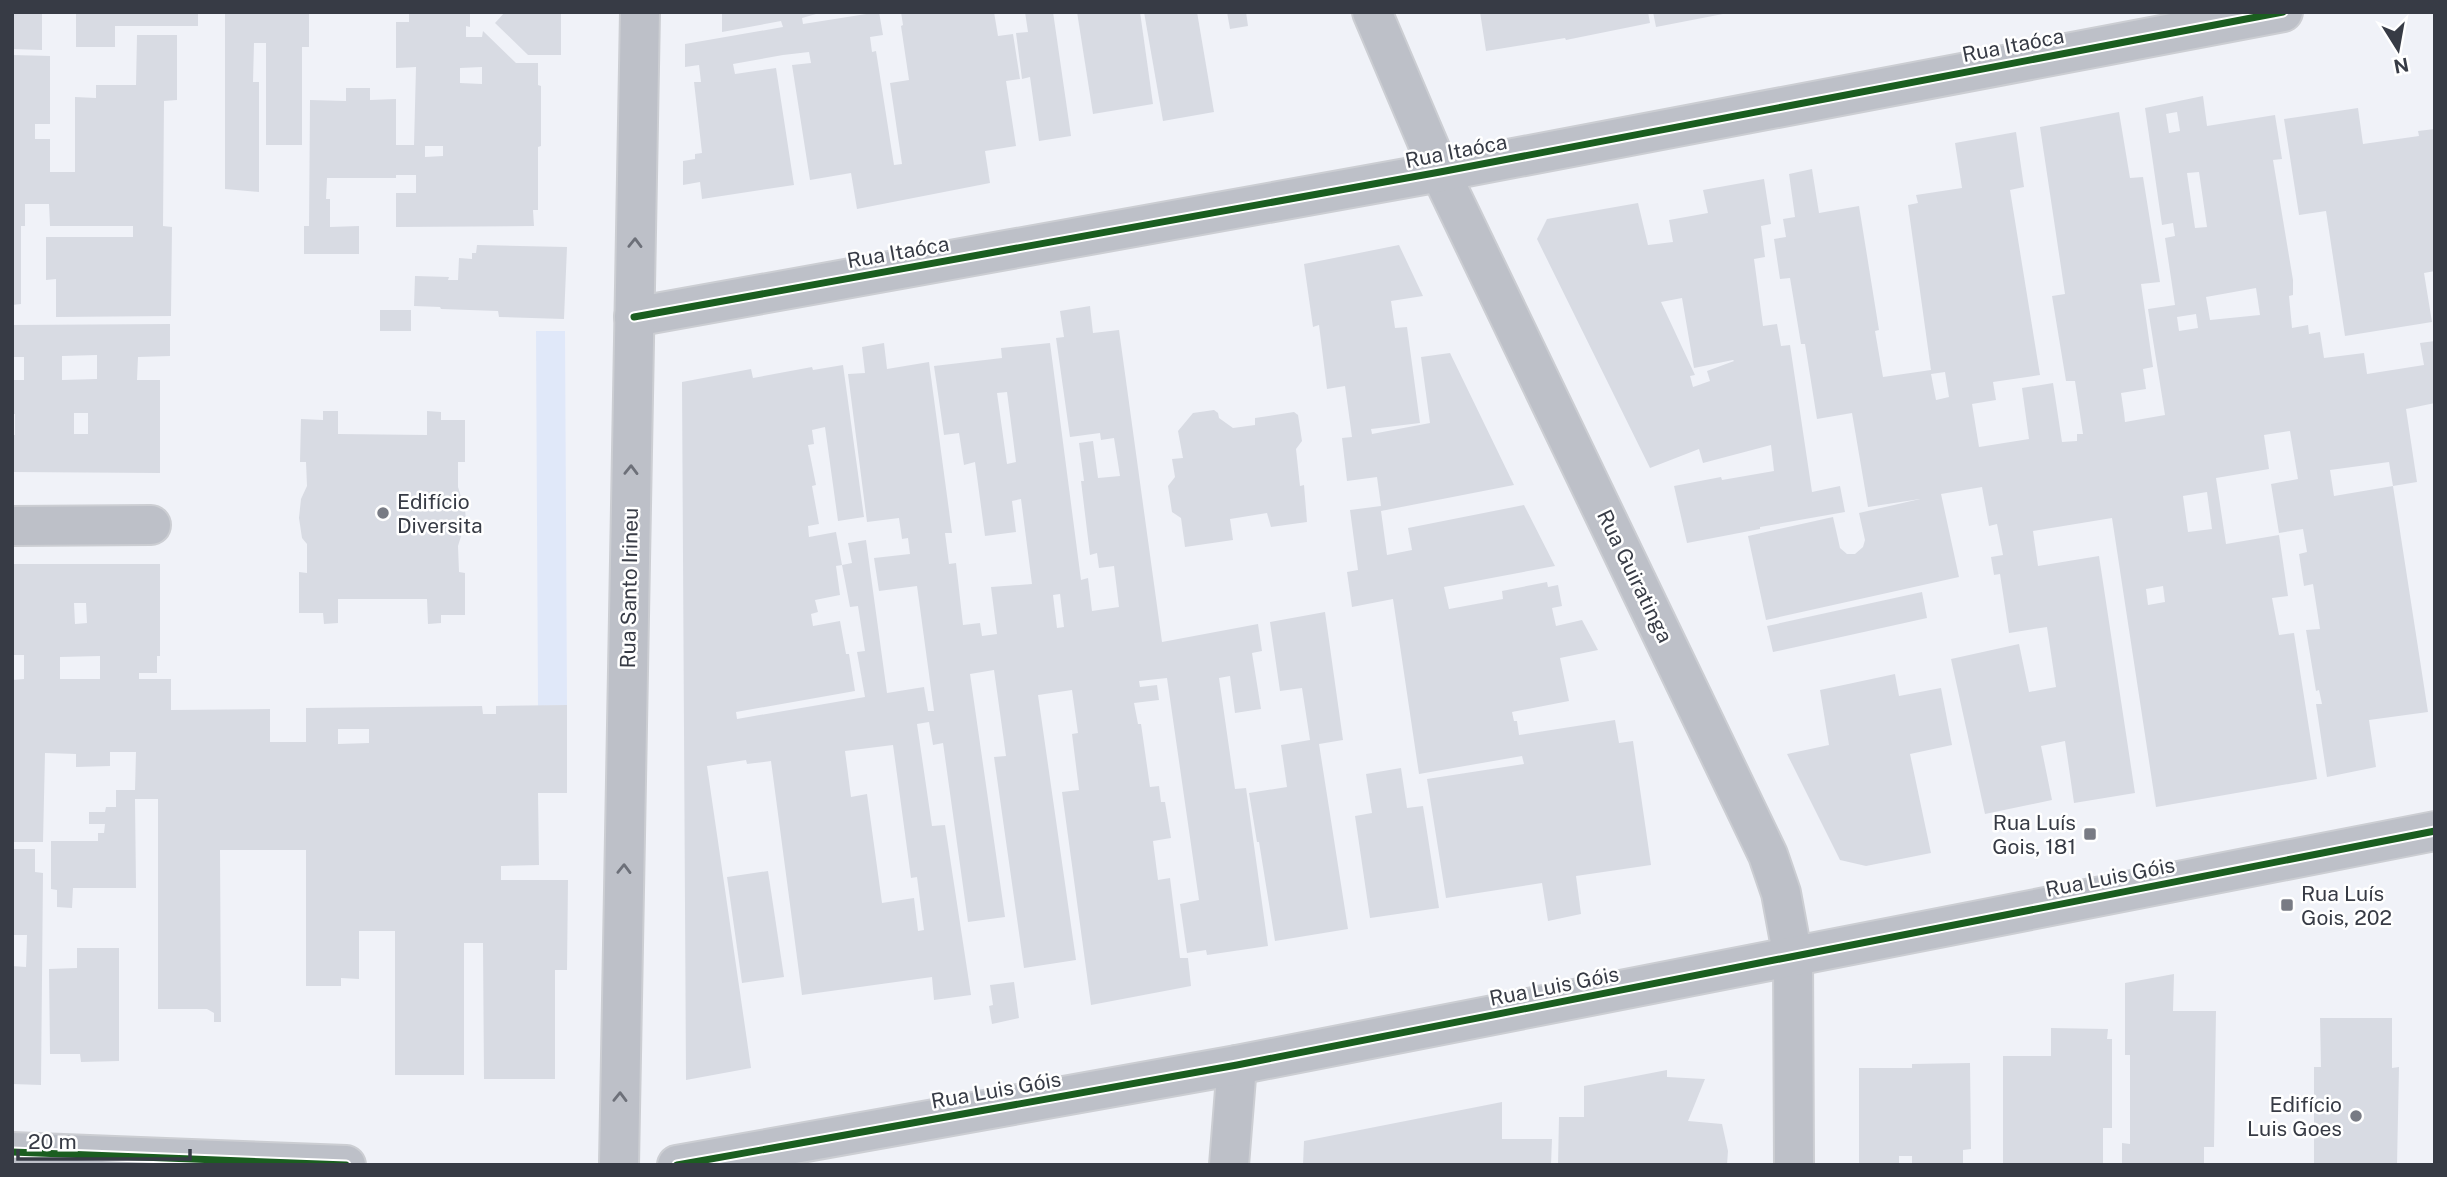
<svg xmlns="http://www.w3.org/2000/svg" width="2447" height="1177" viewBox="0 0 2447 1177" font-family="'Public Sans',sans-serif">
  <rect width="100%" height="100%" fill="#f0f2f8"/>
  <polygon fill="#e0e8f9" points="536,331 565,331 567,705 538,706"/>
  <g fill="#d8dbe3" fill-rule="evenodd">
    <polygon points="12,12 42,12 42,50 12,49"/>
    <polygon points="76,12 198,12 198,26 115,26 115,47 76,47"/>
    <polygon points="225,12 309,12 309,47 302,47 302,145 266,145 266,43 254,43 253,82 259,82 259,192 225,189"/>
    <path d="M 409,12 L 470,12 L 470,27 L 466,26 L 466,37 L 482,37 L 483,31 L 516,63 L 538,63 L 538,85 L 541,86 L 541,146 L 538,147 L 538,210 L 533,210 L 534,226 L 396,227 L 396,193 L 416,193 L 416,175 L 396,175 L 396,178 L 327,178 L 326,199 L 330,199 L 330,227 L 359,226 L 359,254 L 304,254 L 304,226 L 309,226 L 310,100 L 346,101 L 346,88 L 370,88 L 370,100 L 396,99 L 396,145 L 414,145 L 416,67 L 396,68 L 396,22 L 409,22 ZM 482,67 L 482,84 L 460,83 L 460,68 ZM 425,146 L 443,146 L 443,156 L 425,157 Z"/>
    <polygon points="505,12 561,12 561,55 528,55 495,23"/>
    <polygon points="722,12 823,12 802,18 803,24 879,12 883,35 870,37 872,52 876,51 894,165 902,164 890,83 909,80 901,26 903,25 901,12 994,12 998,36 1013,34 1020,79 1006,81 1016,146 985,151 990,183 857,209 851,173 810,180 792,65 811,63 809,52 783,55 733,64 735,74 776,68 794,185 702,199 700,182 683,185 683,161 695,159 695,154 702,153 694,82 701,82 699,65 685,67 685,44 783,27 781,21 722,32"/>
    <polygon points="1025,12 1053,12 1071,136 1039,141 1030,77 1022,79 1016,33 1028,32"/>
    <polygon points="1077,12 1140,12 1153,104 1093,114"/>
    <polygon points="1144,12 1197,12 1214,112 1163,121"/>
    <polygon points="1227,12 1246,12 1248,26 1230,29"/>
    <polygon points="1480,12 1648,12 1650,23 1566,40 1565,38 1486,51"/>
    <polygon points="1653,12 1723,12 1723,14 1656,27"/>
    <polygon points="137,35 177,35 177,100 164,101 163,226 172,227 171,316 56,317 56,279 46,280 46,237 133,237 133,226 50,226 49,204 25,204 25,226 21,226 21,304 12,305 12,55 50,56 50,124 35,124 35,139 50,139 50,172 75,172 75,97 96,98 96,85 136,85"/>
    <path d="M 2203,96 L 2207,126 L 2275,115 L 2282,159 L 2273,160 L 2293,280 L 2293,295 L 2289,296 L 2292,328 L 2308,325 L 2309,334 L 2320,332 L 2324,358 L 2364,353 L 2367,374 L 2424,365 L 2420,343 L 2435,341 L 2435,403 L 2406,409 L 2417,482 L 2393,486 L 2428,712 L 2369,720 L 2376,767 L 2327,777 L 2316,704 L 2322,704 L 2319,690 L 2316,691 L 2306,630 L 2320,629 L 2313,584 L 2304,586 L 2299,554 L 2307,552 L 2303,529 L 2279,533 L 2271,484 L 2298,479 L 2290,431 L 2264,435 L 2269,469 L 2216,478 L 2226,544 L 2279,535 L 2288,596 L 2272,598 L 2279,635 L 2294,633 L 2317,779 L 2156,807 L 2112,518 L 2033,531 L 2038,566 L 2099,556 L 2135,793 L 2074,803 L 2065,741 L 2041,746 L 2052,800 L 1985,814 L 1951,659 L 2019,644 L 2029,692 L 2056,687 L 2047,627 L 2009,633 L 2000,574 L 1994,575 L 1991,557 L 2003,555 L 1997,524 L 1989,526 L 1982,487 L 1941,494 L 1959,577 L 1766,620 L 1748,536 L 1833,517 L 1840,548 L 1847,554 L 1855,554 L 1863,547 L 1865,540 L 1859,513 L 1920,499 L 1868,507 L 1852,413 L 1817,419 L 1805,344 L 1801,344 L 1790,278 L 1780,279 L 1774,239 L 1786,237 L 1783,219 L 1795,217 L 1789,174 L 1812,169 L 1819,213 L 1859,206 L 1879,330 L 1875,331 L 1883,377 L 1931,370 L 1908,205 L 1918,203 L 1916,195 L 1962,188 L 1955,143 L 2016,132 L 2024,187 L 2010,190 L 2040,375 L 1993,382 L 1996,400 L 1972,404 L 1979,447 L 2029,439 L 2022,388 L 2053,383 L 2062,442 L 2077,441 L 2077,434 L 2083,434 L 2075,381 L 2066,381 L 2052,296 L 2065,294 L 2040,127 L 2119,112 L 2130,178 L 2143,177 L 2160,282 L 2141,284 L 2153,367 L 2143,369 L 2146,389 L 2121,393 L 2124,413 L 2125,422 L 2165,415 L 2148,309 L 2175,305 L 2165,238 L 2175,236 L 2173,223 L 2162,225 L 2145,108 ZM 2177,112 L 2180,131 L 2169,133 L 2166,114 ZM 2199,172 L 2207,227 L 2195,228 L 2187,173 ZM 2256,288 L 2260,315 L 2210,320 L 2206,297 ZM 2196,314 L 2198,328 L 2179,331 L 2177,317 ZM 1945,372 L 1949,397 L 1936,400 L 1931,374 ZM 2389,462 L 2393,486 L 2334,496 L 2330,470 ZM 2207,492 L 2212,529 L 2188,532 L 2183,496 ZM 2163,586 L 2165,602 L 2148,605 L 2146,589 Z"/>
    <polygon points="2358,108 2363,144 2419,136 2418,131 2435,129 2435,271 2424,273 2432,322 2345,336 2326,211 2299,215 2284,119"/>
    <path d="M 1764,179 L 1771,224 L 1761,226 L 1765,257 L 1754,259 L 1763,326 L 1777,324 L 1781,346 L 1790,345 L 1812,492 L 1840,486 L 1845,512 L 1760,527 L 1760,529 L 1687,543 L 1674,486 L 1721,477 L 1722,480 L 1774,471 L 1771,445 L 1703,463 L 1699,449 L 1650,468 L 1537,239 L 1547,219 L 1638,203 L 1648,245 L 1673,242 L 1669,220 L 1708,213 L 1703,190 ZM 1682,298 L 1694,368 L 1733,360 L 1734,361 L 1707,371 L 1710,381 L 1693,387 L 1690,376 L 1695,375 L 1661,302 Z"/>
    <polygon points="477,245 567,247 564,319 499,317 498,311 441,309 440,307 414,306 415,276 449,277 448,280 458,280 459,258 472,259 472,253 476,253"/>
    <polygon points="1399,245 1423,296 1391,301 1395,328 1407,327 1420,423 1371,429 1372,434 1430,423 1421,357 1450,353 1514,485 1381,511 1387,555 1412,550 1408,528 1524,505 1555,566 1444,587 1449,609 1503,599 1502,591 1547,582 1548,587 1558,585 1562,606 1552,608 1556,626 1582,620 1598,650 1560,658 1569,701 1512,712 1514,721 1517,721 1519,735 1615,720 1619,743 1633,741 1651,865 1576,876 1581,914 1548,921 1542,883 1446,898 1427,779 1524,764 1522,756 1419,774 1393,599 1352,607 1347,572 1358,570 1350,510 1381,506 1377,477 1347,481 1342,438 1352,437 1345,386 1327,389 1319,325 1313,327 1304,264"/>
    <path d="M 1090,306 L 1093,333 L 1119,330 L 1162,642 L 1258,624 L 1262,651 L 1252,653 L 1261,709 L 1235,713 L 1230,676 L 1219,678 L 1235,789 L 1246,788 L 1268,946 L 1207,955 L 1206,950 L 1187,953 L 1180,904 L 1199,900 L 1167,678 L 1139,681 L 1140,687 L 1157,685 L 1159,700 L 1134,703 L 1138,724 L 1141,724 L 1150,787 L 1159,786 L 1161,802 L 1165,802 L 1171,838 L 1153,841 L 1158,880 L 1170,878 L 1180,958 L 1188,958 L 1191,986 L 1091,1005 L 1062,792 L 1079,790 L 1072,734 L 1078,733 L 1072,690 L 1038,695 L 1076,960 L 1024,968 L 994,757 L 1006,756 L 994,670 L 970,674 L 1005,917 L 968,922 L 943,743 L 933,745 L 929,722 L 917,724 L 932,826 L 945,825 L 971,995 L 934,1000 L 932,977 L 802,995 L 771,761 L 747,764 L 746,760 L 707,766 L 751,1068 L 686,1080 L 682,382 L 751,369 L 753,378 L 812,367 L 813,370 L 843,365 L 864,517 L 838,521 L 825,427 L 812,430 L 814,444 L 808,445 L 816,485 L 812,486 L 819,524 L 808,526 L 809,537 L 836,532 L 842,565 L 836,566 L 840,595 L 815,600 L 818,612 L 811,614 L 813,626 L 840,621 L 846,654 L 849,654 L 855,691 L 736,712 L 737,719 L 865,697 L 857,652 L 865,651 L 858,606 L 850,607 L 842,565 L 852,563 L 848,543 L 866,540 L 887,693 L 924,687 L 928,711 L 934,711 L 917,586 L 879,591 L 874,558 L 910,554 L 908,538 L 902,539 L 899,518 L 867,522 L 848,374 L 865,373 L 862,347 L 884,343 L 887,369 L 929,362 L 952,533 L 945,533 L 949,564 L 956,563 L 963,625 L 980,623 L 982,636 L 997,634 L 991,587 L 1032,584 L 1021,499 L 1012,501 L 1016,532 L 985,536 L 975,462 L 964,465 L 959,433 L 944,435 L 934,366 L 1002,358 L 1001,348 L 1050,343 L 1081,580 L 1088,578 L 1092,611 L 1119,607 L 1114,566 L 1099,568 L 1097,553 L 1090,555 L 1081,481 L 1084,481 L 1079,443 L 1093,441 L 1098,478 L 1120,476 L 1114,438 L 1101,440 L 1100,433 L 1070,437 L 1056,338 L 1064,337 L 1060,311 ZM 1007,392 L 1016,462 L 1007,464 L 997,393 ZM 1060,594 L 1064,627 L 1057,628 L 1053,595 ZM 893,745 L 911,878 L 917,877 L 924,930 L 918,931 L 914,898 L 882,903 L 867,794 L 851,797 L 845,751 Z"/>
    <rect x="380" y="310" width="31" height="21"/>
    <path d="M 170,324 L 170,356 L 138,357 L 137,380 L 160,380 L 160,473 L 12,472 L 12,435 L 15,435 L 15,414 L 12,414 L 12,380 L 24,380 L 24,357 L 12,357 L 12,325 ZM 97,355 L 97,379 L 62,380 L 62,356 ZM 74,413 L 88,413 L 88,434 L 74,434 Z"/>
    <polygon points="1214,410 1218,413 1219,418 1233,428 1255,425 1255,418 1294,412 1298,415 1302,441 1296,449 1300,486 1304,485 1307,522 1271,527 1267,513 1230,519 1233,540 1185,547 1181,518 1172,512 1168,486 1175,477 1172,459 1183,458 1178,431 1193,413"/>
    <polygon points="323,411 338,411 338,434 427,435 427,411 441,412 441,420 465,420 465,462 458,462 458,487 465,509 466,520 458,546 459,572 465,573 465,615 441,615 441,623 428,624 427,599 338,599 338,623 324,624 323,613 299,613 299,572 307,573 307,544 302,538 299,518 301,499 307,486 306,462 300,462 301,419 323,420"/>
    <path d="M 12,564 L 160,564 L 160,656 L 157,656 L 157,673 L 139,673 L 139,679 L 171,679 L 171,710 L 270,709 L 270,742 L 306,742 L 306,708 L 482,706 L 483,714 L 496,714 L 496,706 L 567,705 L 567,793 L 538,793 L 539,865 L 501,866 L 501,880 L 568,880 L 567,970 L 555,970 L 555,1079 L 484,1079 L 483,943 L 464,943 L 464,1075 L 395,1075 L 395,931 L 359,931 L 359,979 L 341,978 L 341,986 L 306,986 L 306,850 L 220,850 L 221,1022 L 214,1022 L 214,1013 L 207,1009 L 158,1009 L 158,799 L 135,799 L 136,888 L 73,888 L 72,908 L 57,907 L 57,890 L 51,889 L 51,841 L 98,841 L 98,833 L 104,833 L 105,824 L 89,824 L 89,812 L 105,812 L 106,807 L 116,807 L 116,790 L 135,790 L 136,752 L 110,752 L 110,766 L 76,767 L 76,754 L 45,753 L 43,842 L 12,842 L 12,680 L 24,679 L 24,655 L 12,655 L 12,623 L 14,623 ZM 74,603 L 86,603 L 87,623 L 75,624 ZM 100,656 L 100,679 L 60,679 L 60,657 ZM 338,729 L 369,729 L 369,743 L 338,744 Z"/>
    <polygon points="1922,592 1927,618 1773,652 1767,626"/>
    <polygon points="1325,612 1343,740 1319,744 1348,929 1275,941 1259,842 1257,842 1249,793 1287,787 1281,745 1310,740 1302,688 1280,691 1270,622"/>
    <polygon points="1895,674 1899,696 1941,688 1952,745 1910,754 1931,853 1866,866 1840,860 1787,754 1829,745 1820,690"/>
    <polygon points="1401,768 1407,808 1423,806 1439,908 1370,918 1355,816 1372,813 1366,774"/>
    <polygon points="12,849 35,849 35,872 43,873 41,1085 12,1084 12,966 26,967 27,935 12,935"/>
    <polygon points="768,871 784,977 742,983 727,877"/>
    <polygon points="77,948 119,948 119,1061 81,1062 80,1054 50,1054 49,969 77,968"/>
    <polygon points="2174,974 2173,1011 2216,1011 2214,1147 2204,1147 2204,1165 2122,1165 2122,1143 2130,1144 2130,1055 2125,1055 2125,983"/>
    <polygon points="1014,982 1019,1018 992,1024 989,1006 993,1005 990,985"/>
    <polygon points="2320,1018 2392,1018 2392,1068 2399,1067 2397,1165 2314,1165 2314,1067 2321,1067"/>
    <polygon points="2051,1028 2108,1029 2107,1039 2112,1039 2112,1128 2103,1128 2103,1165 2003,1165 2003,1056 2051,1056"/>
    <polygon points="1970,1063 1971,1149 1963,1150 1963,1165 1912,1165 1912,1156 1899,1156 1899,1165 1859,1165 1859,1068 1912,1068 1912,1064"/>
    <polygon points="1667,1070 1667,1077 1705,1079 1688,1121 1722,1124 1728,1151 1727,1165 1558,1165 1559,1117 1584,1117 1584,1086"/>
    <polygon points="1502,1102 1502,1139 1552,1139 1551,1165 1303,1165 1304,1141"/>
  </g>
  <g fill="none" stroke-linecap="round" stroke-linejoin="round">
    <defs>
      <g id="minor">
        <polyline points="1372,12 1440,172 1768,855 1781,893 1793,958 1794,1165"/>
        <polyline points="634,317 1440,172 2283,12"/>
        <polyline points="12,526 151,525"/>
        <polyline points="1229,1165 1237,1065"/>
      </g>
      <g id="tertiary">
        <polyline points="12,1152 346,1165"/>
        <polyline points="619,1165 640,12"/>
        <polyline points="677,1165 1237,1065 2435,831"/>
      </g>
    </defs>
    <use href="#minor" stroke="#ccced3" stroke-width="42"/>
    <use href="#tertiary" stroke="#ccced3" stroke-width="42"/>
    <use href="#minor" stroke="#bdc0c8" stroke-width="38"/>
    <use href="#tertiary" stroke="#bdc0c8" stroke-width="38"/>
    <defs>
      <g id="cycleway">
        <polyline points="634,317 1440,172 2283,12"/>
        <polyline points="12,1152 346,1165"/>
        <polyline points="677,1165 1237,1065 2435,831"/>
      </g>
    </defs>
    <use href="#cycleway" stroke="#fff" stroke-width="11"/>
    <use href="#cycleway" stroke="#1b5e20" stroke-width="7"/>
  </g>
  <defs><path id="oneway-chevron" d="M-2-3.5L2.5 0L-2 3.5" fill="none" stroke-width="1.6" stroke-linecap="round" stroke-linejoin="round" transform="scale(1.75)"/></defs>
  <g stroke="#6d7079">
    <use href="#oneway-chevron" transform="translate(635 243) rotate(-89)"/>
    <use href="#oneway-chevron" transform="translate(631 470) rotate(-89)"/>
    <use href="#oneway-chevron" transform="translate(624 869) rotate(-89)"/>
    <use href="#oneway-chevron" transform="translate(620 1097) rotate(-89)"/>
  </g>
  <g fill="#787b84" stroke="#fff" stroke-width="2.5">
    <circle cx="383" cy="513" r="7"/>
    <rect x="2083" y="827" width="14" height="14" rx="3.5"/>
    <rect x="2280" y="898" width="14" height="14" rx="3.5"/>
    <circle cx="2356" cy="1116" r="7"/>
  </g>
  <g text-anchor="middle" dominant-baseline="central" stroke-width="5" stroke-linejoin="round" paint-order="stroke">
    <g font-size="21" fill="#373b45" stroke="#fff">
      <text transform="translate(2013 45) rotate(-11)">Rua Itaóca</text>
      <text transform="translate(1456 151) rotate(-11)">Rua Itaóca</text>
      <text transform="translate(898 252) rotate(-10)">Rua Itaóca</text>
      <text transform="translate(1635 576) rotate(64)">Rua Guiratinga</text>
      <text transform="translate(629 588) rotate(-89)">Rua Santo Irineu</text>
      <text transform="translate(2110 877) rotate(-11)">Rua Luis Góis</text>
      <text transform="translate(1554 986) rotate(-11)">Rua Luis Góis</text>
      <text transform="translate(996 1090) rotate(-10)">Rua Luis Góis</text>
    </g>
    <g font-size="21" fill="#373b45" stroke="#fff" text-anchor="start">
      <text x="397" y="501">Edifício<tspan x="397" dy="24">Diversita</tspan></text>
      <text x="2076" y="822" text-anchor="end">Rua Luís<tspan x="2076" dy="24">Gois, 181</tspan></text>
      <text x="2301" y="893">Rua Luís<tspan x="2301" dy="24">Gois, 202</tspan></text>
      <text x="2342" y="1104" text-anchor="end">Edifício<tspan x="2342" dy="24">Luis Goes</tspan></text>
    </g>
  </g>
  <rect width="2447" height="1177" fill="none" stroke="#373b45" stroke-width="28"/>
  <g transform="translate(2398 49) rotate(169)" stroke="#ffffff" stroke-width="5" paint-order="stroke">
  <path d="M0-5L12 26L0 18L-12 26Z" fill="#373b45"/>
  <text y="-10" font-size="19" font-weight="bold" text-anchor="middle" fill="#373b45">N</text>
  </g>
  <path d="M18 1149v10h172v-10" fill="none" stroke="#373b45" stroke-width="3.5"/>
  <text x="28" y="1149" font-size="21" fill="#373b45" stroke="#ffffff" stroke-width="5" paint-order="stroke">20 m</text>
</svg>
